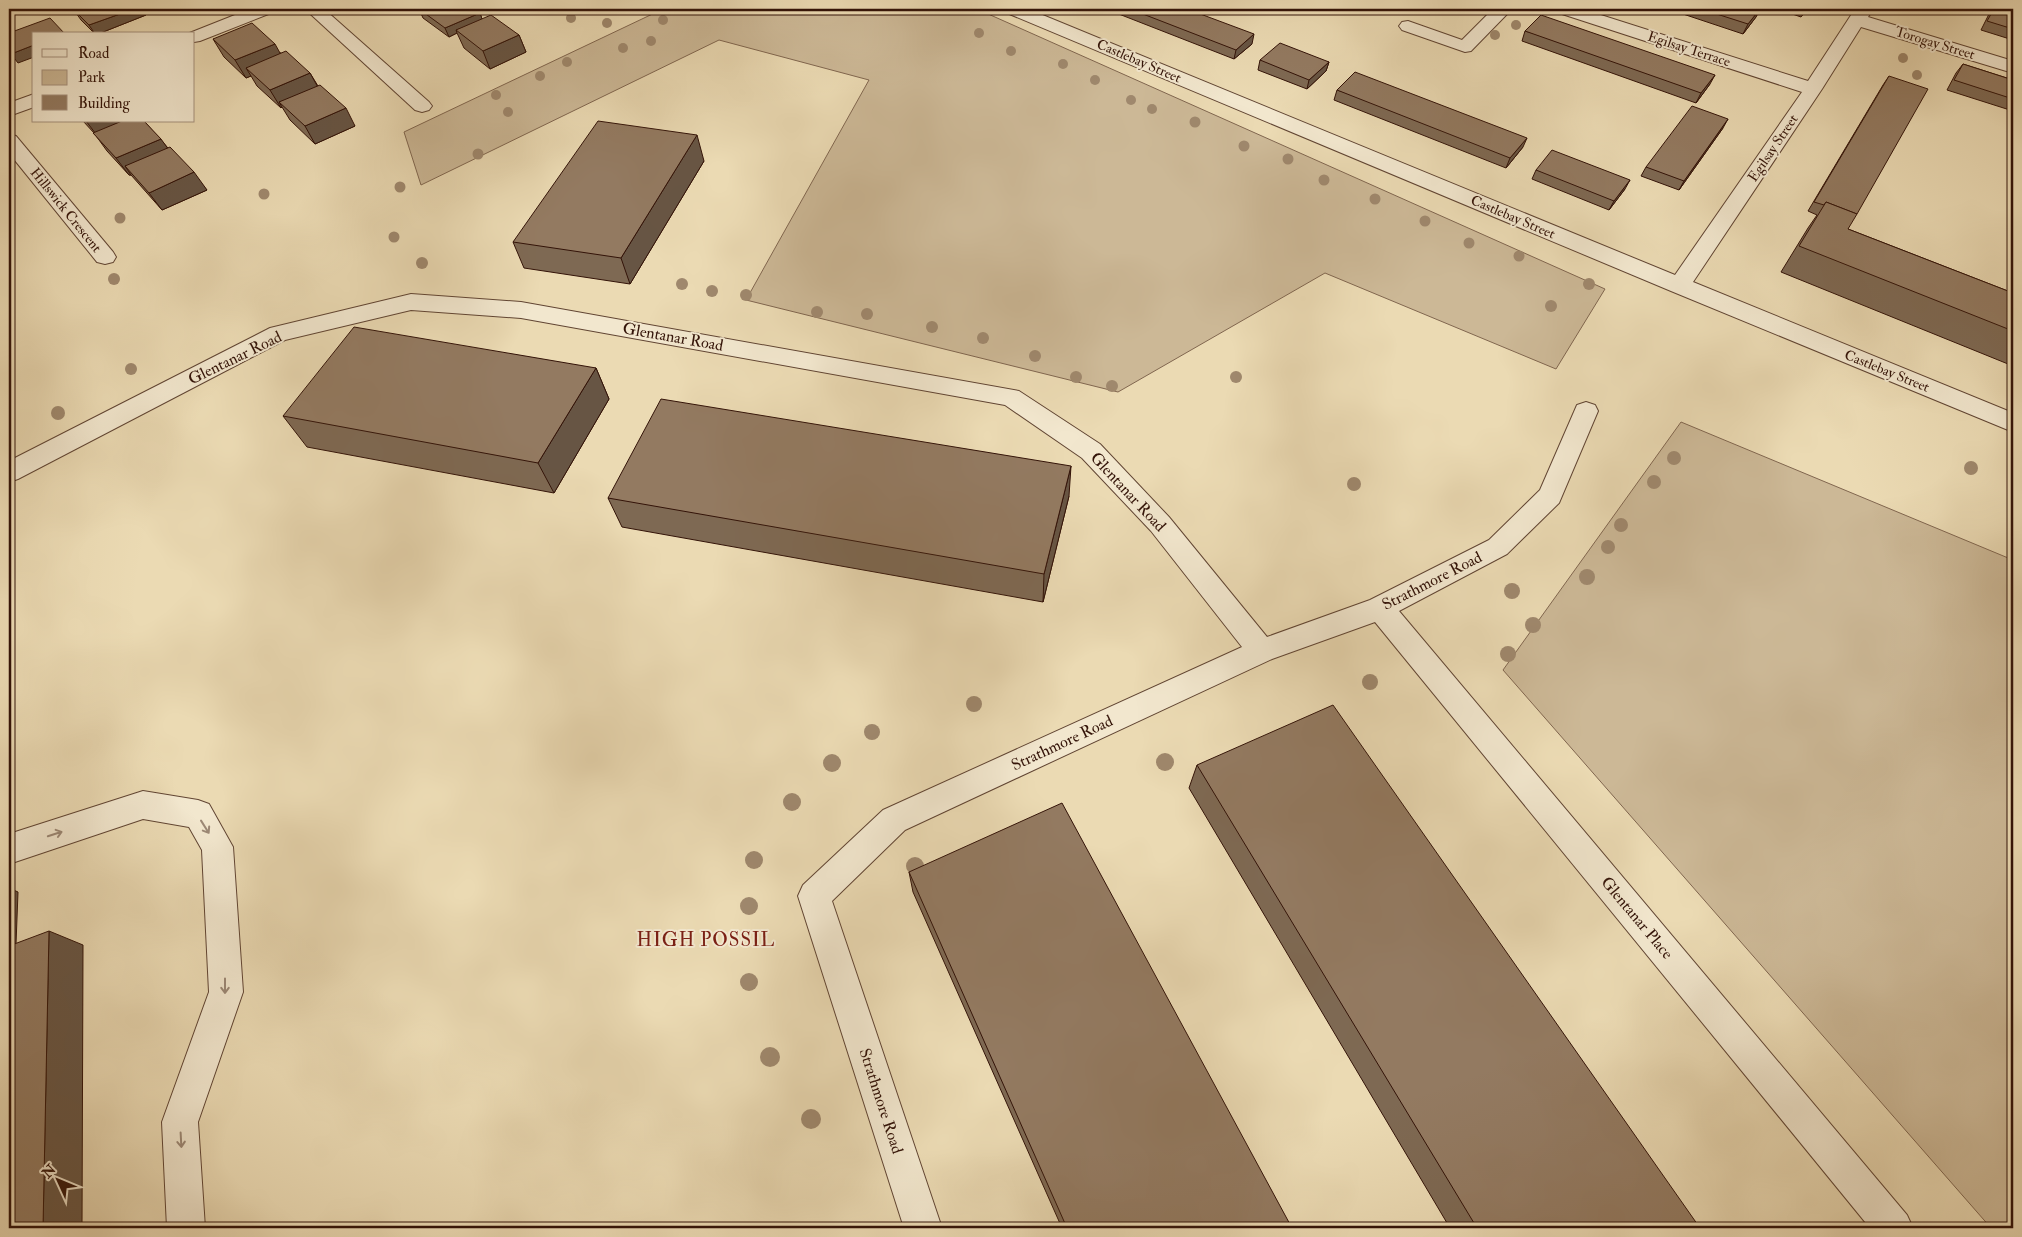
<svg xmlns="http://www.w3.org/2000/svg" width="2022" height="1237" viewBox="0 0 2022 1237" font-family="'IM FELL Double Pica',serif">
  <rect width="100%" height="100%" fill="#ebdab3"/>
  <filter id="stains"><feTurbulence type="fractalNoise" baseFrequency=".004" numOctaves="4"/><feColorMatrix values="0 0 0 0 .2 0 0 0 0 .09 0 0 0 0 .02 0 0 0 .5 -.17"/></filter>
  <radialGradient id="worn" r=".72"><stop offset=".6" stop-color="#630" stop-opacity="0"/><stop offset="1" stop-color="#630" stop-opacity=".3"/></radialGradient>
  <g fill="#ccb896" stroke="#80664f">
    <polygon points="663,9 977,9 1605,289 1556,369 1325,273 1118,392 746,300 869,80 719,40 421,185 404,132"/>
    <polygon points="1681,422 2013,560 2013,1228 1991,1228 1503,670"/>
  </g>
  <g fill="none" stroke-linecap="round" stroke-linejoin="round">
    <defs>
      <g id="minor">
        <polygon points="250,9 274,9 271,13 200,41 194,42 194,34 187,34"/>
        <polygon points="305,9 324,9 429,102 432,106 429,110 422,112 415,110"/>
        <polygon points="1004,9 1028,9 1675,275 1802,92 1559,13 1556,9 1582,9 1808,81 1855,9 1873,9 1868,17 2013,61 2013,73 1861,27 1822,89 1693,282 2013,413 2013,432 1671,291 1007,13"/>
        <polygon points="1493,9 1512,9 1471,51 1465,52 1402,30 1399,26 1402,22 1408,21 1462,40"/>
        <polygon points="34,94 34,107 9,116 9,103"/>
        <polygon points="9,134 16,136 113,252 116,257 113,262 105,264 97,262 9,153"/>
        <polygon points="411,294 521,302 1019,391 1100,444 1169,517 1267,637 1370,600 1489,540 1540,490 1577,405 1586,402 1595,405 1598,411 1559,503 1507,554 1399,611 1907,1215 1913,1228 1870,1228 1375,622 1272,659 905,830 832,901 942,1228 904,1228 798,896 803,885 883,810 1242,647 1151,531 1082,458 1005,405 521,318 411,310 285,340 18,479 9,482 9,461 270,328"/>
        <polygon points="143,791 198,800 209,804 233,847 243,992 198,1122 205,1228 167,1228 162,1122 209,992 202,850 189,827 143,819 9,864 9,834"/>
      </g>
    </defs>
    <use href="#minor" stroke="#614533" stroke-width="2"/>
    <use href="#minor" fill="#f2e7ce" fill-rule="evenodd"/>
  </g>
  <g fill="#9f886d">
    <circle cx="571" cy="18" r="5"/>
    <circle cx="663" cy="20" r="5"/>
    <circle cx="607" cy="23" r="5"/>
    <circle cx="1516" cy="25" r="5"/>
    <circle cx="979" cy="33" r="5"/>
    <circle cx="1495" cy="35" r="5"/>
    <circle cx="651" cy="41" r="5"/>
    <circle cx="623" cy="48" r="5"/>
    <circle cx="1011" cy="51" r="5"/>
    <circle cx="1903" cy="58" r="5"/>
    <circle cx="567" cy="62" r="5"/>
    <circle cx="1063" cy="64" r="5"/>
    <circle cx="1917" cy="75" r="5"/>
    <circle cx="540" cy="76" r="5"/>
    <circle cx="1095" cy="80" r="5"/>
    <circle cx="496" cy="95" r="5"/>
    <circle cx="1131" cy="100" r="5"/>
    <circle cx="1152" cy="109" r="5"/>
    <circle cx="508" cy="112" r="5"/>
    <circle cx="1195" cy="122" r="5.5"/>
    <circle cx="1244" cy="146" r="5.5"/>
    <circle cx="478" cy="154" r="5.5"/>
    <circle cx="1288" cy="159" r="5.5"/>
    <circle cx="1324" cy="180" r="5.5"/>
    <circle cx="400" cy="187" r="5.5"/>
    <circle cx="264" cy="194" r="5.5"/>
    <circle cx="1375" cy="199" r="5.5"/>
    <circle cx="120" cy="218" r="5.5"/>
    <circle cx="1425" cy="221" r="5.5"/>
    <circle cx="394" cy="237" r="5.5"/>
    <circle cx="1469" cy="243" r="5.5"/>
    <circle cx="1519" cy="256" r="5.5"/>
    <circle cx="422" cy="263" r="6"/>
    <circle cx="114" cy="279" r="6"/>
    <circle cx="682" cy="284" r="6"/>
    <circle cx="1589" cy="284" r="6"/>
    <circle cx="712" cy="291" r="6"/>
    <circle cx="746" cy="295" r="6"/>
    <circle cx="1551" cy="306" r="6"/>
    <circle cx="817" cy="312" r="6"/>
    <circle cx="867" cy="314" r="6"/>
    <circle cx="932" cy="327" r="6"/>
    <circle cx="983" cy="338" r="6"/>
    <circle cx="1035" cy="356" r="6"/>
    <circle cx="131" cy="369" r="6"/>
    <circle cx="1076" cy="377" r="6"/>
    <circle cx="1236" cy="377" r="6"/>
    <circle cx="1112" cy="386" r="6"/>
    <circle cx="58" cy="413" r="7"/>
    <circle cx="1674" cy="458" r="7"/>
    <circle cx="1971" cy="468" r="7"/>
    <circle cx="1654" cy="482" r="7"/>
    <circle cx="1354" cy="484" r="7"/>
    <circle cx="1621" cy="525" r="7"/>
    <circle cx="1608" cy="547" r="7"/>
    <circle cx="1587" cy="577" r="8"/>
    <circle cx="1512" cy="591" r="8"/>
    <circle cx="1533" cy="625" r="8"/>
    <circle cx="1508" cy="654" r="8"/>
    <circle cx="1370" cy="682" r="8"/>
    <circle cx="974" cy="704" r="8"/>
    <circle cx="872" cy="732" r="8"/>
    <circle cx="1165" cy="762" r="9"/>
    <circle cx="832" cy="763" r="9"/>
    <circle cx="792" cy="802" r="9"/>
    <circle cx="754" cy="860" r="9"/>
    <circle cx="915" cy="866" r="9"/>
    <circle cx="749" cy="906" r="9"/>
    <circle cx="749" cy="982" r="9"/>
    <circle cx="770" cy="1057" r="10"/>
    <circle cx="811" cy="1119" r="10"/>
  </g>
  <g fill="#7e6953" stroke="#331308">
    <polygon points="79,9 142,9 146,15 98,34 95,34 81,20 74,10"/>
    <polygon points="419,9 480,13 482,19 519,35 526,52 490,69 464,48 457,33 449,37 423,18"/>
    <polygon points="1106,9 1187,9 1252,44 1234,59"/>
    <polygon points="1668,9 1760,9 1756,17 1743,34"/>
    <polygon points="1778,9 1808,9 1801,17"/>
    <polygon points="1993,9 2010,9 2013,10 2013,40 1981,30 1989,14"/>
    <polygon points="1525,31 1710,84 1696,103 1522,41"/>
    <polygon points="213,39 281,53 310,73 318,86 355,126 315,144 290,120 282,107 281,108 257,86 251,76 246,78 224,57"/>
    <polygon points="1260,60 1329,62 1326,71 1307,89 1258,70"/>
    <polygon points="1963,64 2013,80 2013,111 1947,90 1956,73"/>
    <polygon points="1889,76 1848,229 2013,293 2013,366 1781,272 1808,228 1817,215 1808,211 1883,85"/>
    <polygon points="1337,90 1523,147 1506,168 1334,100"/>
    <polygon points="83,121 144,121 168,148 207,190 162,210 139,184 131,175 129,175 107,151 94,133"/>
    <polygon points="1723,128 1679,190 1641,176 1646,167"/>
    <polygon points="704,161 630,284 524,268 513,242"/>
    <polygon points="1536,170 1625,189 1609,210 1532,179"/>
    <polygon points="596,368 609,399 554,493 307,447 283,416"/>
    <polygon points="1069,496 1043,602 622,527 608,498"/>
    <polygon points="1197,765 1700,1228 1450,1228 1189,788"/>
    <polygon points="909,872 1292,1228 1062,1228 913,892"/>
  </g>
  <g fill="#675544" stroke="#331308">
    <polygon points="134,9 142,9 146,15 98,34 95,34 89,25"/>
    <polygon points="1760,9 1756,17 1743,34 1748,24"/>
    <polygon points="480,13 483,22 456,30 457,33 449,37 445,28"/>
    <polygon points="1254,34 1252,44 1234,59 1236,50"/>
    <polygon points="519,35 526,52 490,69 483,51"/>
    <polygon points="275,44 285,62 246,68 251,76 246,78 235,60"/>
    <polygon points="34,45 34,57 18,63 11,54"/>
    <polygon points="1329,62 1326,71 1307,89 1309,80"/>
    <polygon points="310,73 320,91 279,102 282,107 281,108 270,90"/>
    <polygon points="1715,75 1710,84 1696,103 1701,93"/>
    <polygon points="346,108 355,126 315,144 305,126"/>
    <polygon points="1728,119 1723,128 1679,190 1684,181"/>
    <polygon points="86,121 140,121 99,138"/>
    <polygon points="697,135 704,161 630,284 621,258"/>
    <polygon points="1527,138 1523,147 1506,168 1510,158"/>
    <polygon points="161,139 174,157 125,166 131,175 129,175 116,158"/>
    <polygon points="194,172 207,190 162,210 149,193"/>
    <polygon points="1630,180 1625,189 1609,210 1614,201"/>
    <polygon points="596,368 609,399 554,493 538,463"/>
    <polygon points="1071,466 1069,496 1043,602 1044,574"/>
    <polygon points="9,888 18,892 15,970 9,968"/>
    <polygon points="49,931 83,945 82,1228 43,1228"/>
  </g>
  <g fill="#937a61" stroke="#331308">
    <polygon points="79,9 134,9 89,25 74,10"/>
    <polygon points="419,9 474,9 480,13 445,28"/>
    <polygon points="1130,9 1187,9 1254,34 1236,50"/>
    <polygon points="1701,9 1760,9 1748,24"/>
    <polygon points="1994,9 2010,9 2013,10 2013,29 1987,21"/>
    <polygon points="491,15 519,35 483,51 456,30"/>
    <polygon points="1541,15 1715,75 1701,93 1525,31"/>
    <polygon points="50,18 65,34 34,34 34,45 11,54 9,51 9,33"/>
    <polygon points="252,23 275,44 235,60 213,39"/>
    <polygon points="1280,43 1329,62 1309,80 1260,60"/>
    <polygon points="286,51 310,73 270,90 246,68"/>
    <polygon points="1963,64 2013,80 2013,99 1954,80"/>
    <polygon points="1355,72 1527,138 1510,158 1337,90"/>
    <polygon points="1889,76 1928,89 1857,214 1826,202 1824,205 1814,202"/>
    <polygon points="320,85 346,108 305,126 279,102"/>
    <polygon points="1692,106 1728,119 1684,181 1646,167"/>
    <polygon points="122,121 144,121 161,139 116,158 93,133"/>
    <polygon points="598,121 697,135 621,258 513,242"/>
    <polygon points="170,147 194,172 149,193 125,166"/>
    <polygon points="1552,150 1630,180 1614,201 1536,170"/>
    <polygon points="1826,202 1857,214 1848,229 2013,293 2013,331 1799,246"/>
    <polygon points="354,327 596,368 538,463 283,416"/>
    <polygon points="2013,333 2013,342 2007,339"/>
    <polygon points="661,399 1071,466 1044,574 608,498"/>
    <polygon points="1333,705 1700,1228 1477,1228 1197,765"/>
    <polygon points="1062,803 1292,1228 1067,1228 909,872"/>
    <polygon points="49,931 43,1228 9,1228 9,946"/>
  </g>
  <defs><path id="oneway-shaft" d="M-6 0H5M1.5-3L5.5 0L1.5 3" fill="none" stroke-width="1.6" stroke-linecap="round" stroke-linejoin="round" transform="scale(1.25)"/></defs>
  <g stroke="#9c8875">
    <use href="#oneway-shaft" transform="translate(205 827) rotate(58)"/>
    <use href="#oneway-shaft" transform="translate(55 834) rotate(-18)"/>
    <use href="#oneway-shaft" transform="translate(225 986) rotate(90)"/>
    <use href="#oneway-shaft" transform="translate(181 1140) rotate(87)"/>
  </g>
  <g text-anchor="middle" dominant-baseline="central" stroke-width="4" stroke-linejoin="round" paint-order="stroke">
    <g font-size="14" fill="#331308" stroke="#f2e7ce">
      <text transform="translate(1935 43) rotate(17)">Torogay Street</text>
      <text transform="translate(1689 49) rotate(18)">Egilsay Terrace</text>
      <text transform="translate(1139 61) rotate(23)">Castlebay Street</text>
      <text transform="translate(1773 148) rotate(-56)">Egilsay Street</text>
      <text transform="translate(66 210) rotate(51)">Hillswick Crescent</text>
      <text transform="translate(1513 217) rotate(23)">Castlebay Street</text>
      <text transform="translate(1887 371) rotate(22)">Castlebay Street</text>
    </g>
    <g font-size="16" fill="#331308" stroke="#f2e7ce">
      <text transform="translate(673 337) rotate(10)">Glentanar Road</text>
      <text transform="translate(235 358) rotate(-26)">Glentanar Road</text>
      <text transform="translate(1128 492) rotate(47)">Glentanar Road</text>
      <text transform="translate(1432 581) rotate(-27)">Strathmore Road</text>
      <text transform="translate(1062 743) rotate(-25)">Strathmore Road</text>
      <text transform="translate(1637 918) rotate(50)">Glentanar Place</text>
      <text transform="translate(881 1101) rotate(72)">Strathmore Road</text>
    </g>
    <g font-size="19" letter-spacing="1" fill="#7a1f14" stroke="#f2e7ce">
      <text x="706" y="940">HIGH POSSIL</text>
    </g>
  </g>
  <rect width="2022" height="1237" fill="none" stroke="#ebdab3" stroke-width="30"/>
  <rect x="10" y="10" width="2002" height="1217" fill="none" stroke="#331308" stroke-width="2.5"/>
  <rect x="15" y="15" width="1992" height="1207" fill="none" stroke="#331308"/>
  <rect x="32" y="32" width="162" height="90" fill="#f2e7ce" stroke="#a6927f"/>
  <rect x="42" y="49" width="25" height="8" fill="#f2e7ce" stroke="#a6927f"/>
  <text x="78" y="58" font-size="15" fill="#331308">Road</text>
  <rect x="42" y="70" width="25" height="15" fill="#ccb896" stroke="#a6927f"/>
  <text x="78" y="82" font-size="15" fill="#331308">Park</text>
  <rect x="42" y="95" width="25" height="15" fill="#937a61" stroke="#a6927f"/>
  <text x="78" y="108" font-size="15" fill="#331308">Building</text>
  <g transform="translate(58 1180) rotate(314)" stroke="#f2e7ce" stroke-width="4" paint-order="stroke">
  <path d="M0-4L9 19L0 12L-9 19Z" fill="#331308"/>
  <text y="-8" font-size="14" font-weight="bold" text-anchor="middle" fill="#331308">N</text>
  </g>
  <rect width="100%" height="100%" filter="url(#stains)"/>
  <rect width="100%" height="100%" fill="url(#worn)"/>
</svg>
